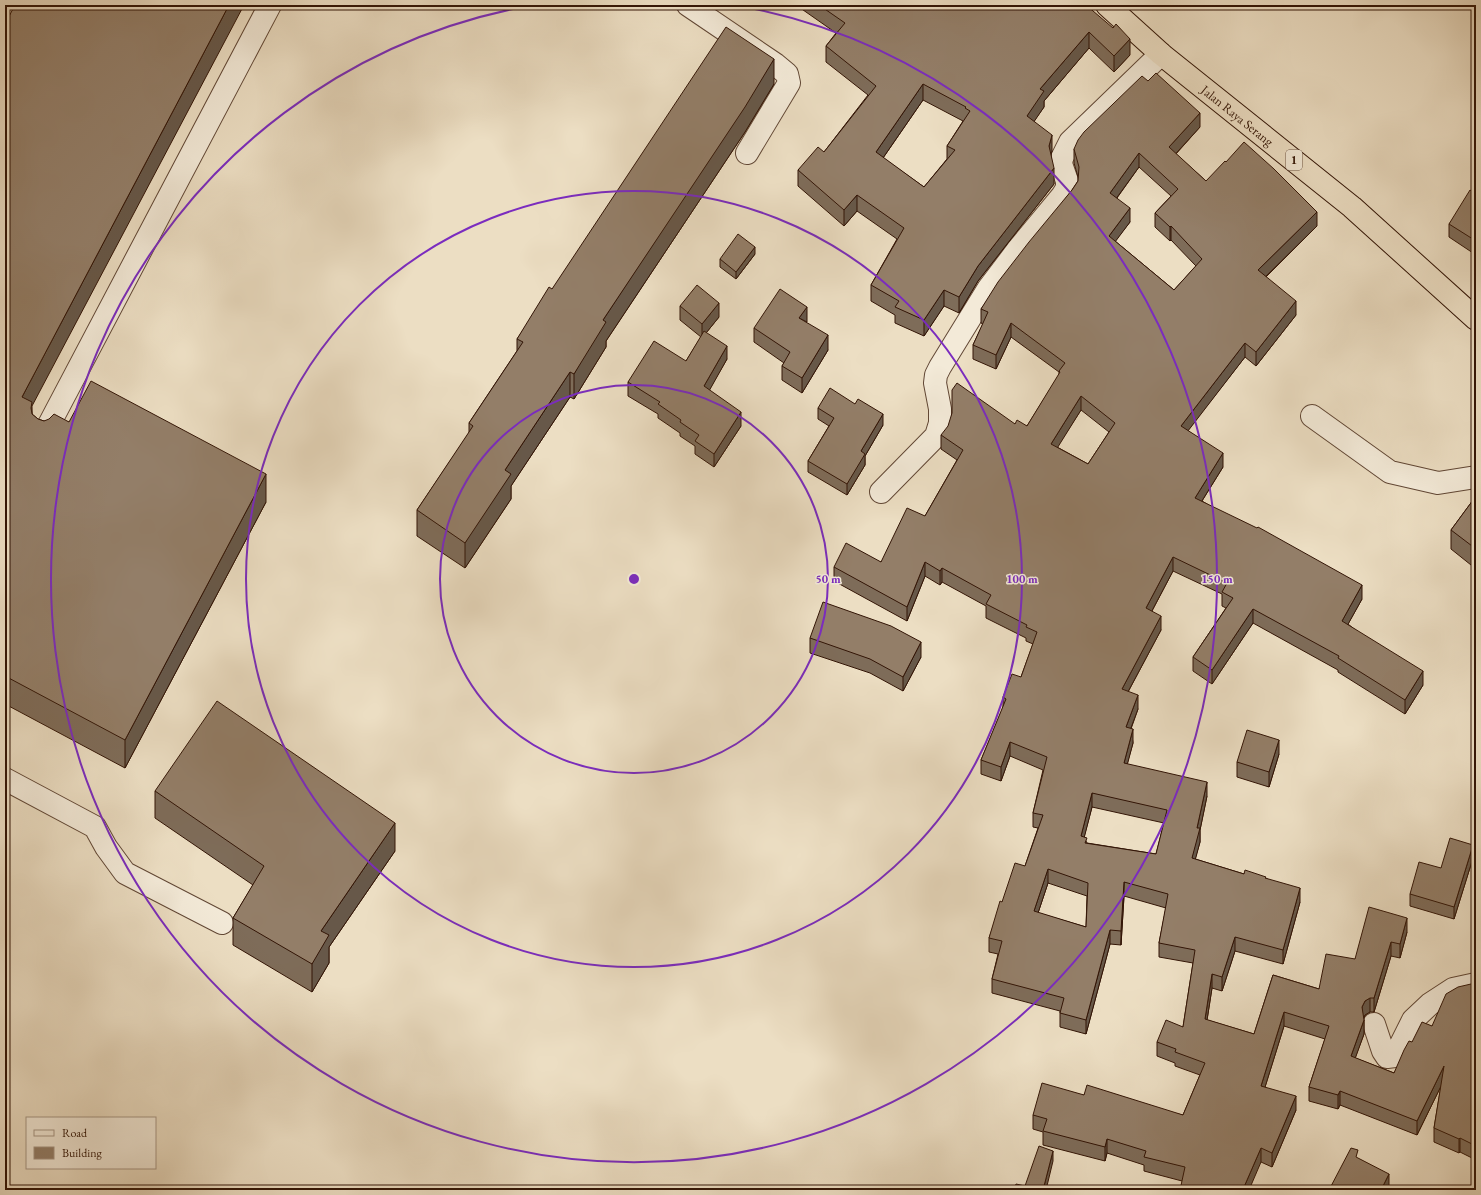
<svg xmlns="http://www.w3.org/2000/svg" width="1481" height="1195" viewBox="0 0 1481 1195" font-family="'EB Garamond',serif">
  <rect width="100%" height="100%" fill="#ecdec3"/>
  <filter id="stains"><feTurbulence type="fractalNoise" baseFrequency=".005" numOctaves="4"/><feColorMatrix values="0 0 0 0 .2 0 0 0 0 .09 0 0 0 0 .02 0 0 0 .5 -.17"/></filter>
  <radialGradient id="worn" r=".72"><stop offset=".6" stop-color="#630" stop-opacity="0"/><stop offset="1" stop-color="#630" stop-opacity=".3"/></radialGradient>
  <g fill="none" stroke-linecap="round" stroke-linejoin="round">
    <defs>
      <g id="minor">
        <polyline points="688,5 775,64 787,74 789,83 747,153"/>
        <polyline points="1312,416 1390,472 1438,483 1476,477"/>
        <polyline points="43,436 270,5"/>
        <polyline points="881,492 936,436 940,423 940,409 935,383 936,375 940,367 988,289 1019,248 1062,196 1067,188 1067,181 1061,164 1062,158 1070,142 1161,54"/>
        <polyline points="5,779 95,827 106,847 125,873 222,923"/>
        <polyline points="1374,1024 1383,1051 1387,1057 1395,1056 1413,1020 1430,1004 1453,989 1476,984"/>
      </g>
      <g id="highway">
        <path id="s1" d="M 1107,5 L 1161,54 L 1352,207 L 1476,319"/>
      </g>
    </defs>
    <use href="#minor" stroke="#614735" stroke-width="24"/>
    <use href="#highway" stroke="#331506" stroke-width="24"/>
    <use href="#minor" stroke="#f3ead8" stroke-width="22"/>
    <use href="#highway" stroke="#ecdec3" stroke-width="22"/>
  </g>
  <g fill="#7e6c59" stroke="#331506" fill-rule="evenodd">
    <path d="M 796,5 L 1064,5 L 1130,55 L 1114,72 L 1089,48 L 1044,101 L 1044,107 L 1034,121 L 1052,151 L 1051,154 L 1054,184 L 978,281 L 959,313 L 944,306 L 924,336 L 895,323 L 895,315 L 871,301 L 871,285 L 897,239 L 857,211 L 844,226 L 798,186 L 798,170 L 824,152 L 868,95 L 826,62 L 826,46 L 836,33 ZM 923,100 L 963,121 L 947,146 L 947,159 L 924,187 L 883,158 Z"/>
    <polygon points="5,24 32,414 38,419 44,421 69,422 266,502 125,768 5,704"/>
    <path d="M 1148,81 L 1200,127 L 1176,154 L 1206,181 L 1317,226 L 1266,277 L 1296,315 L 1256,366 L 1245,357 L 1188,430 L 1223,467 L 1202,501 L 1362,599 L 1348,624 L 1423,685 L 1405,714 L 1338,672 L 1338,670 L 1253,623 L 1212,684 L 1193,671 L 1193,657 L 1226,608 L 1222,606 L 1222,594 L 1173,571 L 1152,611 L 1161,630 L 1128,692 L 1138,709 L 1131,729 L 1133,743 L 1127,764 L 1207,796 L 1200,830 L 1200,842 L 1195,859 L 1244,874 L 1266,878 L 1300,902 L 1283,964 L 1235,951 L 1222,991 L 1212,988 L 1207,1020 L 1254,1034 L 1273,975 L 1319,989 L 1355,959 L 1407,932 L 1400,958 L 1391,956 L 1374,1012 L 1370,1012 L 1365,1015 L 1364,1018 L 1364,1034 L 1355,1058 L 1394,1073 L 1412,1042 L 1432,1026 L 1476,986 L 1476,1160 L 1460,1152 L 1459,1153 L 1434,1142 L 1434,1128 L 1441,1086 L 1417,1135 L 1340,1105 L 1338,1109 L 1309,1101 L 1309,1087 L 1325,1039 L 1284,1026 L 1265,1087 L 1296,1110 L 1272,1167 L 1261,1162 L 1182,1181 L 1144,1171 L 1144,1165 L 1107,1153 L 1105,1161 L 1043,1145 L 1043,1132 L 1033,1129 L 1033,1115 L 1084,1095 L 1183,1115 L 1200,1075 L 1175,1066 L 1175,1063 L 1157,1056 L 1157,1042 L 1183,1027 L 1193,963 L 1159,957 L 1159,943 L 1166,908 L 1124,896 L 1121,945 L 1110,944 L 1086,1034 L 1060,1027 L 1060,1011 L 992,993 L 992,979 L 998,954 L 989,952 L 989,938 L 1002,902 L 1025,866 L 1038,828 L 1033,827 L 1033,813 L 1043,770 L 1010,756 L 1001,781 L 981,774 L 981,760 L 1003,708 L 1003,697 L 1021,677 L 1033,644 L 1026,641 L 1026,638 L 986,618 L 986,606 L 942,582 L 940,585 L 925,576 L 907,621 L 834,581 L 834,567 L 881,562 L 925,516 L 957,460 L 941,449 L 941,435 L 1015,424 L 1027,426 L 1059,375 L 1059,372 L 1011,337 L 996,369 L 973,359 L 973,345 L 983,324 L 981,323 L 981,309 L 1072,190 L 1078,181 L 1078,177 L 1074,163 L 1074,149 ZM 1139,167 L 1171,196 L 1155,213 L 1155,227 L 1170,241 L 1171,240 L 1196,266 L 1174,290 L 1115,241 L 1130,222 L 1117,198 ZM 1081,410 L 1109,432 L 1088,464 L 1057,447 ZM 1092,807 L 1164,823 L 1156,854 L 1087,843 L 1084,837 ZM 1048,883 L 1087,896 L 1086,927 L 1038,913 Z"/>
    <polygon points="774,84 745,132 606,341 606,347 574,399 570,397 511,486 511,499 465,568 417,536 417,510 469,433 469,423 517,351 517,339 552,289"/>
    <polygon points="1476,194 1476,255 1449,237 1449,224"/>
    <polygon points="755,254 736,279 720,267 720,259"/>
    <polygon points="680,306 719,317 706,333 727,359 709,390 741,426 714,467 695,454 695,446 680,436 680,433 658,418 658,414 628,396 628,382 686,361 701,337 680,320"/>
    <polygon points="806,322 828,350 802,393 782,380 782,366 784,363 754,342 754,328"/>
    <polygon points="818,408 883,425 865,456 865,465 847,495 808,472 808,461 829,426 818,419"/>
    <polygon points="1476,496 1476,569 1451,549 1451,530"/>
    <polygon points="1476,604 1476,624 1474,622 1474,607"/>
    <polygon points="810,638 921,657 903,691 870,673 810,653"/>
    <polygon points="1279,754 1269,787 1237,777 1237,762"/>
    <polygon points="155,791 395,851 329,947 329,963 312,992 233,945 233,918 253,885 155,818"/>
    <polygon points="1473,858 1454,919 1410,906 1410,894 1441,868"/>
  </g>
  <g fill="#675849" stroke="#331506">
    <polygon points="229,5 244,5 32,406 32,430 22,397"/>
    <polygon points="1089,32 1089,48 1044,101 1044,107 1027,132 1027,116 1040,89"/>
    <polygon points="1130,39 1130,55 1114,72 1114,56"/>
    <polygon points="774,59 774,84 745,132 606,341 606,347 574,399 574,374 603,320"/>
    <polygon points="923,84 923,100 876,168 876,152"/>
    <polygon points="1200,113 1200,127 1169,161 1169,147"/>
    <polygon points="1052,135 1052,151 1049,162 1049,146"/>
    <polygon points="1139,153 1139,167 1110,207 1110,193"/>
    <polygon points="1054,168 1054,184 978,281 959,313 959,297 978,266"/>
    <polygon points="857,195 857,211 844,226 844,210"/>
    <polygon points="1130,208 1130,222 1109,250 1109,236"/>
    <polygon points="1317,212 1317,226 1258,284 1258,270"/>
    <polygon points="1171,226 1171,240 1170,241 1170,227"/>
    <polygon points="755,247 755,254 736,279 736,272"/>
    <polygon points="944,290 944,306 924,336 924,320"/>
    <polygon points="1296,301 1296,315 1256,366 1256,352"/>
    <polygon points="719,303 719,317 702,338 702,324"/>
    <polygon points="807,307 807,322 799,318"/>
    <polygon points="1011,323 1011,337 996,369 996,355"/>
    <polygon points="828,335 828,350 802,393 802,378"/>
    <polygon points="1245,343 1245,357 1181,440 1181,426"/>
    <polygon points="727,346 727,359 704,400 704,386"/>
    <polygon points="570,372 570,397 511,486 511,499 465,568 465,543 505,470"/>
    <polygon points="1081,396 1081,410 1051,458 1051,444"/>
    <polygon points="741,412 741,426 714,467 714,454"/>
    <polygon points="883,414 883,425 865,456 865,465 847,495 847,484 861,451"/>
    <polygon points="1223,453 1223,467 1195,512 1195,498"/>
    <polygon points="266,474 266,502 125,768 125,740"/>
    <polygon points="1173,557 1173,571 1146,622 1146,608"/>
    <polygon points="925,562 925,576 907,621 907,607"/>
    <polygon points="942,568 942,582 940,585 940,571"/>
    <polygon points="1362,585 1362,599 1342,635 1342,621"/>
    <polygon points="1253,609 1253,623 1212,684 1212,670"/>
    <polygon points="1161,616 1161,630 1122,703 1122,689"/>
    <polygon points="921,642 921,657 903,691 903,677"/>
    <polygon points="1423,671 1423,685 1405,714 1405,700"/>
    <polygon points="1138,695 1138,709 1126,741 1126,727"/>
    <polygon points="1133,729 1133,743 1124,777 1124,763"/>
    <polygon points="1279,740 1279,754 1269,787 1269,772"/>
    <polygon points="1010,742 1010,756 1001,781 1001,767"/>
    <polygon points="1207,782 1207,796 1200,830 1200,842 1192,872 1192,858 1197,828"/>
    <polygon points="1092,793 1092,807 1081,850 1081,836"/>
    <polygon points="395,823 395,851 329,947 329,963 312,992 312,964 321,931"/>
    <polygon points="1473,845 1473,858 1454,919 1454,907"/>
    <polygon points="1048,869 1048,883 1034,925 1034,911"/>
    <polygon points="1124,882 1124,896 1121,945 1121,931"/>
    <polygon points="1300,888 1300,902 1283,964 1283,950"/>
    <polygon points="1407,918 1407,932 1400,958 1400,944"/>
    <polygon points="1110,930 1110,944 1086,1034 1086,1020"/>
    <polygon points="1235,937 1235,951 1222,991 1222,977"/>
    <polygon points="1391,942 1391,956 1374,1012 1374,998"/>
    <polygon points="1212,974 1212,988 1205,1033 1205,1019"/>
    <polygon points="1370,998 1370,1012 1365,1015 1362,1021 1362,1007 1365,1001"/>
    <polygon points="1284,1012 1284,1026 1261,1100 1261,1086"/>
    <polygon points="1364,1020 1364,1034 1351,1070 1351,1056"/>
    <polygon points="1444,1066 1444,1080 1417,1135 1417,1121"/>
    <polygon points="1340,1091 1340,1105 1338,1109 1338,1095"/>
    <polygon points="1296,1096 1296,1110 1272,1167 1272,1153"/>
    <polygon points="1460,1138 1460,1152 1459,1153 1459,1139"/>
    <polygon points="1107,1139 1107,1153 1105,1161 1105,1147"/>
    <polygon points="1261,1148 1261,1162 1249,1190 1244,1187"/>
    <polygon points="1053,1151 1053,1161 1046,1190 1043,1190"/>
    <polygon points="1389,1174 1389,1189 1388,1190 1381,1190"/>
  </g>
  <g fill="#937e68" stroke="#331506" fill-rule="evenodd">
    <polygon points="15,5 229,5 22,397 32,402 31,408 32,414 38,419 44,421 49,419 54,414 69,422 91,381 266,474 125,740 5,676 5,24"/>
    <path d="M 819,5 L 1064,5 L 1065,6 L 1066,5 L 1086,5 L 1113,28 L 1116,24 L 1130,39 L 1114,56 L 1089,32 L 1040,89 L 1044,91 L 1027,116 L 1052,135 L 1049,146 L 1054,168 L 978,266 L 959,297 L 944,290 L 924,320 L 895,307 L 899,301 L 871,285 L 904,228 L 857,195 L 844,210 L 798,170 L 818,147 L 824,152 L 876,86 L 826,46 L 845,23 ZM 923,84 L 966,107 L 965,108 L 970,111 L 947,146 L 955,150 L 924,187 L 876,152 Z"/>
    <polygon points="726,27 774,59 745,107 603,320 606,322 574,374 570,372 505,470 511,474 465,543 417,510 473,426 469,423 523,342 517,339 549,287 552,289"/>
    <path d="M 1156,73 L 1200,113 L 1169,147 L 1206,181 L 1225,161 L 1226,162 L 1244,142 L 1274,169 L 1317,212 L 1258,270 L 1296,301 L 1256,352 L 1245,343 L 1181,426 L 1223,453 L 1195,498 L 1257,528 L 1258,527 L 1362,585 L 1342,621 L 1423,671 L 1405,700 L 1338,658 L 1339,656 L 1253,609 L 1212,670 L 1193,657 L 1233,598 L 1222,592 L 1227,583 L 1173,557 L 1146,608 L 1161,616 L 1122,689 L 1138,695 L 1126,727 L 1133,729 L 1124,763 L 1207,782 L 1197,828 L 1200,828 L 1192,858 L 1244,874 L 1245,870 L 1266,877 L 1265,878 L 1300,888 L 1283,950 L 1235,937 L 1222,977 L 1212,974 L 1205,1019 L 1254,1034 L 1273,975 L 1319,989 L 1326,954 L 1355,959 L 1369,907 L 1407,918 L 1400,944 L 1391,942 L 1374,998 L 1370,998 L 1365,1001 L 1362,1007 L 1364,1020 L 1351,1056 L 1394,1073 L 1404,1050 L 1409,1041 L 1412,1042 L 1422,1022 L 1432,1026 L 1446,994 L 1458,987 L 1471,984 L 1476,986 L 1476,1146 L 1460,1138 L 1459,1139 L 1434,1128 L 1444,1066 L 1417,1121 L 1340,1091 L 1338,1095 L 1309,1087 L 1329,1026 L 1284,1012 L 1261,1086 L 1296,1096 L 1272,1153 L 1261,1148 L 1244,1187 L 1252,1190 L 1180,1190 L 1185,1167 L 1144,1157 L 1146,1151 L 1107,1139 L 1105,1147 L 1043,1131 L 1047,1119 L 1033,1115 L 1042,1083 L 1084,1095 L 1087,1085 L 1183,1115 L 1205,1063 L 1175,1052 L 1176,1049 L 1157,1042 L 1166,1020 L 1183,1027 L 1195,950 L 1159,943 L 1168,894 L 1124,882 L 1121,931 L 1110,930 L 1086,1020 L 1060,1013 L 1064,998 L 992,979 L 1002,941 L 989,938 L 1000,901 L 1002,902 L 1015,863 L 1025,866 L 1043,815 L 1033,813 L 1047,757 L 1010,742 L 1001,767 L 981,760 L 1006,699 L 1003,697 L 1012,674 L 1021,677 L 1037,632 L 1026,627 L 1027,625 L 986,604 L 991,595 L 942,568 L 940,571 L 925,562 L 907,607 L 834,567 L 846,543 L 881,562 L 907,508 L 925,516 L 963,450 L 941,435 L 948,426 L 952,413 L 952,390 L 957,383 L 1015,424 L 1017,420 L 1027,426 L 1060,372 L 1059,371 L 1065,363 L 1011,323 L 996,355 L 973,345 L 988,312 L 981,309 L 998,282 L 1029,242 L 1072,190 L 1078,181 L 1079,167 L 1074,149 L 1078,140 L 1084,132 L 1142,76 L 1148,81 ZM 1139,153 L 1178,189 L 1155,213 L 1170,227 L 1171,226 L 1202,259 L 1174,290 L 1109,236 L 1130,208 L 1110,193 ZM 1081,396 L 1115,423 L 1088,464 L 1051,444 ZM 1092,793 L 1167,810 L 1156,854 L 1085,843 L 1087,838 L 1081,836 ZM 1048,869 L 1088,883 L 1086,927 L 1034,911 Z"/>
    <polygon points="1470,190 1476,194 1476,241 1449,224"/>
    <polygon points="738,234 755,247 736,272 720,259"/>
    <polygon points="697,285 719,303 702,324 680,306"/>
    <polygon points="780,289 807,307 799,318 828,335 802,378 782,366 790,352 754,328"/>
    <polygon points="704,331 727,346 704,386 741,412 714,454 695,441 699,435 680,422 681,420 658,404 660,402 628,382 654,341 686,361"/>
    <polygon points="830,388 855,404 858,399 883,414 861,451 865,454 847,484 808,461 834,418 818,408"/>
    <polygon points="1476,496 1476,549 1451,530"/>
    <polygon points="823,602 891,626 921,642 903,677 870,659 810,638"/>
    <polygon points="1476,604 1476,609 1474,607"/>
    <polygon points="217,701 395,823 321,931 329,935 312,964 233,918 264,866 155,791"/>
    <polygon points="1247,730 1279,740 1269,772 1237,762"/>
    <polygon points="1450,838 1473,845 1454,907 1410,894 1419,862 1441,868"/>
    <polygon points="1039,1146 1053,1151 1043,1190 1014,1190 1016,1184 1025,1186"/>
    <polygon points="1351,1148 1358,1150 1356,1157 1389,1174 1381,1190 1329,1190"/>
    <polygon points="1425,1187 1445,1190 1425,1190"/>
  </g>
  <g fill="none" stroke="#7b2cbf" stroke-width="2">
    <circle cx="634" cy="579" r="194"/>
    <circle cx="634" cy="579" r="388"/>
    <path d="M740 6A583 583 0 1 1 528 6"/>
  </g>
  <g text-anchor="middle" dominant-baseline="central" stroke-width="3" stroke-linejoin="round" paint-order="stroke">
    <rect fill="#f3ead8" stroke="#6d5545" stroke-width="1" x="1286" y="150" width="16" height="20" rx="3"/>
    <g font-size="12" font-weight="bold" fill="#331506">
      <text x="1294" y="160">1</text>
    </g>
    <g font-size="13" fill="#331506" stroke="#f3ead8">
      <text stroke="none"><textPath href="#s1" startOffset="171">Jalan Raya Serang</textPath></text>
    </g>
  </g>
  <circle cx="634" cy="579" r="6" fill="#7b2cbf" stroke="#f3ead8" stroke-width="2"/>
  <g font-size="12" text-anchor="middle" font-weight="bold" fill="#7b2cbf" stroke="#f3ead8" stroke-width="3" stroke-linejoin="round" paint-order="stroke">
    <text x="828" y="583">50 m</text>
    <text x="1022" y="583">100 m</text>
    <text x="1217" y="583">150 m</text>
  </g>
  <rect width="1481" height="1195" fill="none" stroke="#ecdec3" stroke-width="20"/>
  <rect x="6" y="6" width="1469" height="1183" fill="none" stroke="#331506" stroke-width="2"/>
  <rect x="10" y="10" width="1461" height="1175" fill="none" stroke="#331506"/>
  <rect x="26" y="1117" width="130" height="52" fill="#f3ead8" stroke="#a69584"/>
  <rect x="34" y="1130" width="20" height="6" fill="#f3ead8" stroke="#a69584"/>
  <text x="62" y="1137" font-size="12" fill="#331506">Road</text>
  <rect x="34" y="1147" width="20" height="12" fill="#937e68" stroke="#a69584"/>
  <text x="62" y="1157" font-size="12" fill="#331506">Building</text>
  <rect width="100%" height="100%" filter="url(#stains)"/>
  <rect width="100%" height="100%" fill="url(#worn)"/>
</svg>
